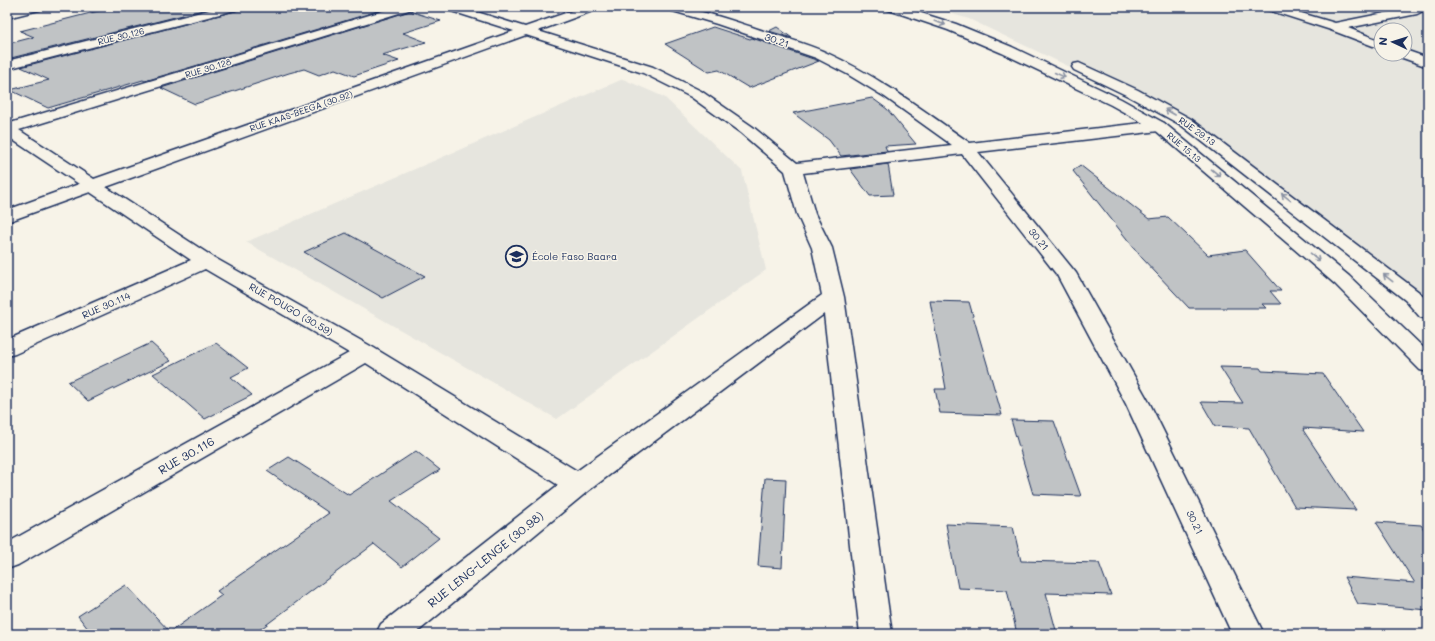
<svg xmlns="http://www.w3.org/2000/svg" width="1435" height="641" viewBox="0 0 1435 641" font-family="Mali,sans-serif">
  <rect width="100%" height="100%" fill="#f7f3e8"/>
  <filter id="ink" filterUnits="userSpaceOnUse"><feTurbulence type="fractalNoise" baseFrequency=".025" numOctaves="2"/><feDisplacementMap in="SourceGraphic" scale="8" xChannelSelector="R" yChannelSelector="G"/><feConvolveMatrix kernelMatrix="1 2 1 2 8 2 1 2 1" color-interpolation-filters="sRGB"/></filter>
  <g filter="url(#ink)">
    <g fill="#e6e5de" fill-rule="evenodd">
      <path d="M 929,7 L 1428,7 L 1428,312 L 1186,122 L 969,19 ZM 1381,30 L 1405,30 L 1405,54 L 1381,54 Z"/>
      <polygon points="623,79 664,97 742,171 766,270 557,419 246,242"/>
    </g>
    <g fill="#c0c3c5" stroke="#1b2f5e">
      <polygon points="114,7 215,7 7,59 7,44 34,37 20,31"/>
      <polygon points="242,7 391,7 145,81 143,80 48,108 10,90 49,80 21,67 239,10"/>
      <polygon points="410,11 441,21 403,33 426,42 382,55 399,61 354,76 335,69 319,75 304,69 289,73 195,104 161,88"/>
      <polygon points="713,27 750,39 752,38 819,61 749,88 719,70 709,72 665,44"/>
      <polygon points="777,27 792,38 769,31"/>
      <polygon points="872,98 887,109 916,144 885,146 887,151 841,156 829,140 793,113"/>
      <polygon points="888,164 893,195 870,196 850,169"/>
      <polygon points="1080,165 1149,219 1168,217 1208,255 1245,250 1281,291 1270,291 1281,304 1262,304 1266,308 1189,308 1142,258 1073,171"/>
      <polygon points="346,233 425,276 383,298 304,252"/>
      <polygon points="930,301 969,302 1002,415 940,413 935,389 946,389"/>
      <polygon points="151,343 171,361 88,401 68,382"/>
      <polygon points="216,343 248,368 231,377 252,395 205,419 153,374"/>
      <polygon points="1220,367 1260,368 1262,371 1323,374 1363,432 1303,428 1304,430 1303,430 1356,510 1295,507 1249,428 1215,426 1201,402 1243,403"/>
      <polygon points="1011,420 1054,421 1081,496 1033,494"/>
      <polygon points="416,451 440,470 391,501 439,538 402,567 374,544 254,634 92,634 78,616 126,585 170,632 222,595 217,591 329,513 267,471 289,457 349,495"/>
      <polygon points="765,478 786,479 782,568 758,566"/>
      <polygon points="1376,522 1421,525 1428,535 1428,610 1358,604 1344,577 1415,583"/>
      <polygon points="946,524 1013,527 1021,561 1099,563 1111,595 1046,593 1057,634 1017,634 1007,590 958,588"/>
    </g>
    <g fill="none" stroke-linecap="round" stroke-linejoin="round">
      <defs>
        <g id="minor">
          <polygon points="23,7 45,7 43,9 7,18 7,10"/>
          <polygon points="221,7 241,7 239,9 7,69 7,61"/>
          <path d="M 396,7 L 414,7 L 412,9 L 19,130 L 94,179 L 514,31 L 445,9 L 443,7 L 461,7 L 525,27 L 583,7 L 600,7 L 598,9 L 538,31 L 653,67 L 701,91 L 753,127 L 797,163 L 952,145 L 885,97 L 847,74 L 816,58 L 717,24 L 666,9 L 664,7 C 695,7 723,18 752,27 C 777,36 803,42 827,53 C 878,76 924,111 970,143 L 1159,121 L 1164,123 L 1167,126 L 1164,129 L 1159,131 L 978,152 L 1076,273 L 1150,404 L 1264,634 L 1232,634 L 1126,404 L 1057,275 L 962,154 L 803,173 L 815,214 L 832,248 L 844,297 L 892,634 L 860,634 L 824,314 L 588,491 L 415,634 L 376,634 L 381,624 L 558,485 L 366,363 L 18,565 L 7,569 L 7,543 L 349,353 L 205,269 L 15,354 L 7,356 L 7,340 L 191,260 L 90,192 L 7,222 L 7,210 L 79,184 L 7,136 L 7,124 ZM 526,35 L 643,73 L 691,97 L 741,133 L 785,171 L 797,214 L 812,248 L 822,295 L 577,471 L 374,348 L 213,257 L 106,187 Z"/>
          <polygon points="1263,7 1281,7 1335,23 1415,7 1421,8 1423,10 1421,12 1417,14 1348,28 1381,41 1381,49 1331,30 1265,9"/>
          <polygon points="1405,50 1428,58 1428,67 1400,57 1398,54 1405,54"/>
        </g>
        <g id="major">
          <polygon points="884,7 902,7 956,24 1012,47 1121,99 1164,123 1349,276 1428,352 1428,372 1420,370 1335,284 1154,129 1111,105 1002,53 948,30 886,9"/>
          <polygon points="1079,63 1138,90 1191,119 1419,292 1428,300 1428,319 1420,317 1405,300 1181,125 1128,96 1074,70 1072,67 1074,64"/>
        </g>
      </defs>
      <use href="#minor" stroke="#1b2f5e" stroke-width="3"/>
      <use href="#major" stroke="#1b2f5e" stroke-width="3"/>
      <use href="#minor" fill="#f7f3e8" fill-rule="evenodd"/>
      <use href="#major" fill="#f7f3e8" fill-rule="evenodd"/>
    </g>
    <defs><path id="oneway-shaft" d="M-6 0H5M1.5-3L5.5 0L1.5 3" fill="none" stroke-width="1.6" stroke-linecap="round" stroke-linejoin="round"/></defs>
    <g stroke="#8991a3">
      <use href="#oneway-shaft" transform="translate(940 23) rotate(18)"/>
      <use href="#oneway-shaft" transform="translate(1060 75) rotate(25)"/>
      <use href="#oneway-shaft" transform="translate(1170 112) rotate(-150)"/>
      <use href="#oneway-shaft" transform="translate(1216 173) rotate(40)"/>
      <use href="#oneway-shaft" transform="translate(1286 197) rotate(-142)"/>
      <use href="#oneway-shaft" transform="translate(1315 257) rotate(40)"/>
      <use href="#oneway-shaft" transform="translate(1388 278) rotate(-142)"/>
    </g>
  </g>
  <defs>
    <symbol id="school-ring" viewBox="-11 -11 22 22"><circle r="9.5" fill="#f7f3e8" stroke="#1b2f5e" stroke-width="1.5"/><path d="M0-5L7-2L0 1L-7-2ZM-4 1L0 2.5L4 1V4Q0 6-4 4Z" fill="#1b2f5e"/></symbol>
  </defs>
  <g fill-rule="evenodd">
    <use href="#school-ring" x="504" y="244" width="25" height="25"/>
  </g>
  <g text-anchor="middle" dominant-baseline="central" stroke-width="3" stroke-linejoin="round" paint-order="stroke">
    <g font-size="9" fill="#1b2f5e" stroke="#f7f3e8">
      <text transform="translate(121 36) rotate(-14)">RUE 30.126</text>
      <text transform="translate(208 68) rotate(-17)">RUE 30.128</text>
      <text transform="translate(301 111) rotate(-19)">RUE KAAS-BEEGA (30.92)</text>
      <text transform="translate(1197 131) rotate(35)">RUE 29.13</text>
      <text transform="translate(1184 147) rotate(40)">RUE 15.13</text>
    </g>
    <g font-size="10" fill="#1b2f5e" stroke="#f7f3e8">
      <text transform="translate(777 40) rotate(19)">30.21</text>
      <text transform="translate(1039 239) rotate(51)">30.21</text>
      <text transform="translate(106 305) rotate(-24)">RUE 30.114</text>
      <text transform="translate(291 309) rotate(30)">RUE POUGO (30.59)</text>
      <text transform="translate(1195 522) rotate(64)">30.21</text>
    </g>
    <g font-size="10" fill="#1b2f5e" stroke="#f7f3e8" text-anchor="start">
      <text x="532" y="256">École Faso Baara</text>
    </g>
    <g font-size="12" fill="#1b2f5e" stroke="#f7f3e8">
      <text transform="translate(186 455) rotate(-30)">RUE 30.116</text>
      <text transform="translate(485 559) rotate(-39)">RUE LENG-LENGE (30.98)</text>
    </g>
  </g>
  <rect width="1435" height="641" fill="none" stroke="#f7f3e8" stroke-width="24"/>
  <rect x="12" y="12" width="1411" height="617" fill="none" stroke="#1b2f5e" stroke-width="1.5" filter="url(#ink)"/>
  <g transform="translate(1393 42) rotate(274)"><circle r="19" fill="#f7f3e8" stroke="#9fa5b1"/>
  <path d="M0-3L7 15L0 10L-7 15Z" fill="#1b2f5e"/>
  <text y="-6" font-size="11" font-weight="bold" text-anchor="middle" fill="#1b2f5e">N</text>
  </g>
</svg>
